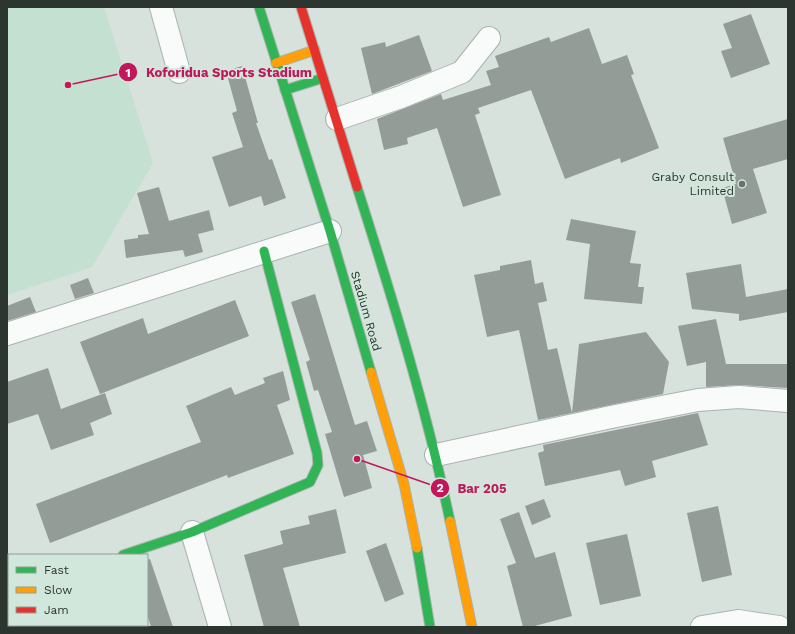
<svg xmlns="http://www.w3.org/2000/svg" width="795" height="634" viewBox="0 0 795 634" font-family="'Work Sans',sans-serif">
  <rect width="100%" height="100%" fill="#d7e2dc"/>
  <polygon fill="#c4e0d0" points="7,7 104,7 153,163 92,267 7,295"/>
  <g fill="#949c97">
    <polygon points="751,14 770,64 731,78 721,51 732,48 723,24"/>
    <polygon points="589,28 602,64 627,55 634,74 631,75 659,148 621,163 620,158 565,179 531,90 478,108 480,113 475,115 501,195 463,207 437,128 407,138 408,144 384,150 377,119 441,94 443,100 491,85 486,71 499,67 495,56 549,37 551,42"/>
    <polygon points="419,35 432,71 372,94 361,48 385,42 386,47"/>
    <polygon points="242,66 258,123 256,123 269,160 272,159 286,198 264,206 261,196 229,207 212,157 243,147 232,113 237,111 226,71"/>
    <polygon points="788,119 788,159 753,169 767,213 732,224 722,188 736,184 723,138"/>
    <polygon points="159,187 169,221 209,210 214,230 198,234 203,252 185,257 183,250 126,258 124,240 138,238 138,235 149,234 137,193"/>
    <polygon points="571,219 636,231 630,263 641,264 638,287 644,287 642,304 584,299 590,244 566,240"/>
    <polygon points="531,260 535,284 543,282 547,301 538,303 548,350 557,348 572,413 538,420 519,330 487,337 474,275 500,270 500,266"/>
    <polygon points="741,264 746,297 788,289 788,312 739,321 739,314 692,309 686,273"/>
    <polygon points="88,278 94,293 75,299 70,285"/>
    <polygon points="315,294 355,425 367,421 377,451 363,455 372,488 344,497 325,434 332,432 318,390 314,391 306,362 310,360 291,302"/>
    <polygon points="30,297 36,312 7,321 7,306"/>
    <polygon points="235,300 249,336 100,394 80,342 143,318 148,334"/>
    <polygon points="716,319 726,364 788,364 788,388 740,385 706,387 706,362 687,366 678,326"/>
    <polygon points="646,332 669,362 663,394 572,413 579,344"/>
    <polygon points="48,368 61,409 105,393 112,414 90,423 94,435 51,450 38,414 7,424 7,382"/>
    <polygon points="283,371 290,400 277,405 294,454 228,478 227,475 50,543 36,504 201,442 186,406 231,387 235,395 265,383 263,378"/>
    <polygon points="698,413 708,445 652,461 656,477 625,486 620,470 545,486 538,453 544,451 543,445"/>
    <polygon points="544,499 551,517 532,525 525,506"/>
    <polygon points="718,506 732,575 702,582 687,513"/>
    <polygon points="336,509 346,553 283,568 300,627 264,627 244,555 283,544 280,531 310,524 308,516"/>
    <polygon points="519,512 535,558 555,552 572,616 531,627 523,627 507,566 516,563 500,519"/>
    <polygon points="627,534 641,596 600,605 586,543"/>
    <polygon points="386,543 404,594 385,602 366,551"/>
    <polygon points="150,559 173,627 151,627 147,614 147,560"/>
  </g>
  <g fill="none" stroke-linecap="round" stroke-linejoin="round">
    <defs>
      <g id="street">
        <polyline points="161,7 179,72"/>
        <polyline points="337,119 401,97 462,72 489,38"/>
        <polyline points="7,334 330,231"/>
        <polyline points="436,455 611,417 698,400 739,397 788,401"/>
        <polyline points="192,532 220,627"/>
        <polyline points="7,594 9,593"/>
        <polyline points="702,627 738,621 779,627"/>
      </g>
      <g id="fast">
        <polyline points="259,7 330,231 371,372"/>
        <polyline points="285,90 323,78"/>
        <path d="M 357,187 C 392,297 426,407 450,521"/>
        <polyline points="417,548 430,627"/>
        <polyline points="123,555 192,532 310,482 318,465 317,453 264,251"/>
      </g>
      <g id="slow">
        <polyline points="276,63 315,50"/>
        <polyline points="371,372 404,484 417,548"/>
        <polyline points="450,521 472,627"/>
      </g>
      <polyline id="jam" points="301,7 357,187"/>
    </defs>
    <use href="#street" stroke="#aab3ae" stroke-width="24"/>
    <use href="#fast" stroke="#aab3ae" stroke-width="11"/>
    <use href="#slow" stroke="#aab3ae" stroke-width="11"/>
    <use href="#jam" stroke="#aab3ae" stroke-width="11"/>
    <use href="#street" stroke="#f9fbfa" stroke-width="22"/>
    <use href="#fast" stroke="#30b455" stroke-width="9"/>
    <use href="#slow" stroke="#ff9f0a" stroke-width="9"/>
    <use href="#jam" stroke="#e5322d" stroke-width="9"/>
  </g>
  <circle fill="#68726c" stroke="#d2e7db" stroke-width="1.5" cx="742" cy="184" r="4"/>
  <g text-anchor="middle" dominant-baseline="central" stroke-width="4" stroke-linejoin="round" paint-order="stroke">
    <g font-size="12" fill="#2d3530" stroke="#d2e7db" text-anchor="end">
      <text x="734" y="177">Graby Consult<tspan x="734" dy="14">Limited</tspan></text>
    </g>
    <g font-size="12" fill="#2d3530" stroke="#d2e7db">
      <text transform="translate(366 311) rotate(74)">Stadium Road</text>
    </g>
  </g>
  <path fill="none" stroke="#c2185b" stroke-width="1.5" d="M68 85L128 72M357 459L440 488"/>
  <g fill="#c2185b" stroke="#d2e7db" stroke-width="1.5">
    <circle cx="68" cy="85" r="4"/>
    <circle cx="357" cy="459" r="4"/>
    <circle cx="128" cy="72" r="10"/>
    <circle cx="440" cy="488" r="10"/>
  </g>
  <g font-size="12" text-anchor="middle" font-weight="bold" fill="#fff">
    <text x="128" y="77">1</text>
    <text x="440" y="492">2</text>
  </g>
  <g font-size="13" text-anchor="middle" font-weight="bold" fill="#c2185b" stroke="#d2e7db" stroke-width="4" stroke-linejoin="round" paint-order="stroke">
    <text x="229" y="77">Koforidua Sports Stadium</text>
    <text x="482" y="493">Bar 205</text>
  </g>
  <rect width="795" height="634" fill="none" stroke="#2d3530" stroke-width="16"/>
  <rect x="8" y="554" width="140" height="72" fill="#d2e7db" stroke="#90a097"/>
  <rect x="16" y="567" width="20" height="6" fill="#30b455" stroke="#90a097"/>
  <text x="44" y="574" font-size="12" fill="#2d3530">Fast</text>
  <rect x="16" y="587" width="20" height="6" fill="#ff9f0a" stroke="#90a097"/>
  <text x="44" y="594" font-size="12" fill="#2d3530">Slow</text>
  <rect x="16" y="607" width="20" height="6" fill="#e5322d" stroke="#90a097"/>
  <text x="44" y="614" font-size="12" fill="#2d3530">Jam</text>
</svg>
